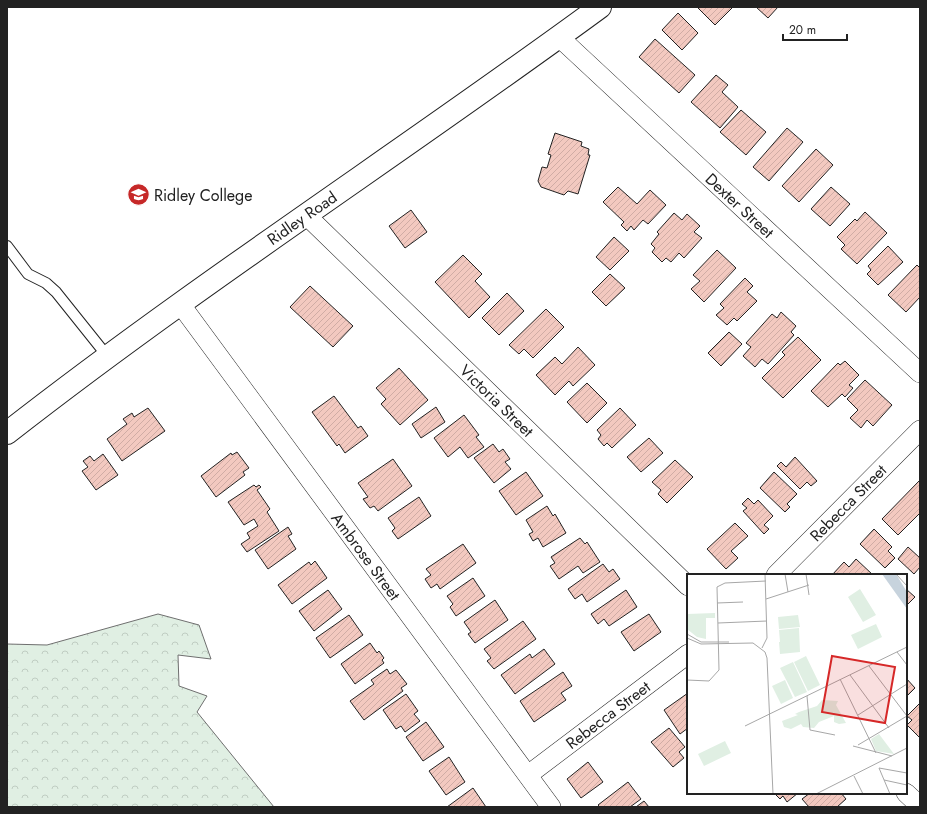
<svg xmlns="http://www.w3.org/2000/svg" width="927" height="814" viewBox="0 0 927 814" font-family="Jost,sans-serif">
  <defs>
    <pattern id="forest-crowns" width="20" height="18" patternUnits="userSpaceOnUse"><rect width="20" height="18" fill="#e0efe3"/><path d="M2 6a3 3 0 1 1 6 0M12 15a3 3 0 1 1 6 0" fill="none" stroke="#c0cdc2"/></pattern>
    <pattern id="building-hatch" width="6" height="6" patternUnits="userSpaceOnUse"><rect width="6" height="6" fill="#f3c9c0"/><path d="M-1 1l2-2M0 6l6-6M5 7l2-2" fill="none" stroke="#d0aca5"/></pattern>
  </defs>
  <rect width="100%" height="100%" fill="#fff"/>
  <polygon fill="url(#forest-crowns)" stroke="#6f6f6f" points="158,614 199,625 211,659 178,655 179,686 207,696 197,712 274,807 7,807 7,644 47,645"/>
  <g fill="url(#building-hatch)" stroke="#222">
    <polygon points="697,7 733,7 715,25"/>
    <polygon points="756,7 778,7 768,18"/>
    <polygon points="678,13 698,33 682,50 662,30"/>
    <polygon points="655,39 695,75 679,93 639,57"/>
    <polygon points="716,75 728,85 722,92 738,107 720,128 691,102"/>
    <polygon points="741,110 766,132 746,155 720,132"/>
    <polygon points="787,128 803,142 769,181 753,167"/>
    <polygon points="555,133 582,142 581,146 589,149 588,155 590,155 578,194 568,191 564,195 541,187 538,181 542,167 547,168 551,155 548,154"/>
    <polygon points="816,149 833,165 799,202 782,186"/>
    <polygon points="618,187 637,204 650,190 666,205 648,224 643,220 634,230 631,226 627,231 621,225 624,222 603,202"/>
    <polygon points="831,187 850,204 830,226 811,209"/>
    <polygon points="411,210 427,232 405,248 389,226"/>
    <polygon points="865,212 887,233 857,264 841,249 845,245 837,237 855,219 857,221"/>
    <polygon points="674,213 682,220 687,214 700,226 694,232 702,238 684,258 679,253 671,262 666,258 662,262 652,252 655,248 651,244 659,234 657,232"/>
    <polygon points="614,237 629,251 610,270 596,257"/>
    <polygon points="888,246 903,262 878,285 867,274 871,270 868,266"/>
    <polygon points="717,250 736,268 704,302 691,289 700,281 693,275"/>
    <polygon points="463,255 482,274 475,281 490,297 469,318 435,282"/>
    <polygon points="917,265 920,268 920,297 906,312 888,295"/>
    <polygon points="610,274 625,288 606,306 592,292"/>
    <polygon points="745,278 753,286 747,292 757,301 737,321 734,318 727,325 716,315 724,308 720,304"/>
    <polygon points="310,286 353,326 333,347 290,307"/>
    <polygon points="507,293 524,311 499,335 482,318"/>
    <polygon points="546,309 564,327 533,358 524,349 519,354 509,345"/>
    <polygon points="781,312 796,326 791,332 794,335 768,364 762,359 755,367 743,356 751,347 746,343 772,314 777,318"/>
    <polygon points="729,332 742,344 721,366 708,353"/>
    <polygon points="798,337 821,360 783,398 762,378 785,355 782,352"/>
    <polygon points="578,347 595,365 573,386 569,381 555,395 536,375 555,357 562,364"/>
    <polygon points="845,361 859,375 849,385 853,388 845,397 842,394 828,407 811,391 838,363 840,365"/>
    <polygon points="399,368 428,400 400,425 381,404 386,399 376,388"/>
    <polygon points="865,380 892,405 873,426 867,420 861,428 850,418 858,410 847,399"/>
    <polygon points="587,383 607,403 587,423 567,402"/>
    <polygon points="334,396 358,428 361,426 368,436 345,453 339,444 337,446 312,412"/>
    <polygon points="436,407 445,422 421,438 412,424"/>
    <polygon points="148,408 165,431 122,461 107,439 127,424 123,419 132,413 134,417"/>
    <polygon points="620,408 636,425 612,448 607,443 604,446 598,439 601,435 597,430"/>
    <polygon points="464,415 479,435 476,437 484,447 468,458 460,447 448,457 434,438"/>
    <polygon points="649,438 663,453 641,472 627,457"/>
    <polygon points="493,444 499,452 503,449 510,459 505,462 511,469 494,483 474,458"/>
    <polygon points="237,452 249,468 243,472 245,475 216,497 201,476 231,453 232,455"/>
    <polygon points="103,454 118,475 96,490 82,471 88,467 83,461 90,456 94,461"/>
    <polygon points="795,457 817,481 811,486 807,482 800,489 777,466 781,462 786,467"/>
    <polygon points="393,459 412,486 378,511 374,506 370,508 363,499 368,497 358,483"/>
    <polygon points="675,460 693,477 667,503 658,494 661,490 652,482"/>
    <polygon points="526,472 543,496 516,515 499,491"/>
    <polygon points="774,472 797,494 787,504 790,507 785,512 760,488"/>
    <polygon points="920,480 920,513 898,535 882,519"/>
    <polygon points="254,485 256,487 259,485 261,487 257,490 270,509 267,512 279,531 247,552 241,544 250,538 247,533 258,526 254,519 244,525 228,502"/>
    <polygon points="419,497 431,516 398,539 392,531 395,528 388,518"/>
    <polygon points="748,498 754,504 758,500 773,516 764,525 769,529 764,534 743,511 747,508 742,504"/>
    <polygon points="547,506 553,516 555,514 566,533 543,547 538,538 533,541 529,534 533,532 526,520"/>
    <polygon points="735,523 748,536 731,551 738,558 726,569 707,549"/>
    <polygon points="288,527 292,534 288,536 296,549 268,569 255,550"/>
    <polygon points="874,529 892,547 888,551 895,558 885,568 860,544"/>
    <polygon points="580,538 585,544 587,542 600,562 583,573 578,566 559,579 550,566 555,563 551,557"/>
    <polygon points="463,544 476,563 440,589 437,584 431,588 425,579 431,575 426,569"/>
    <polygon points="908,547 920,558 920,567 914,574 898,559"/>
    <polygon points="856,559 873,575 832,575 844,562 849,567"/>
    <polygon points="315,561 327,578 292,604 278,585 309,562 311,565"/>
    <polygon points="603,564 609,572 613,569 620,579 587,602 582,594 575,599 568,589"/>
    <polygon points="473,578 485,596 456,616 450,607 453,604 447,596"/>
    <polygon points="906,589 915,597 906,606"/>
    <polygon points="328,590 342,609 314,631 299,611"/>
    <polygon points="626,590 637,607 609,626 604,619 598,624 591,614"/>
    <polygon points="495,600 508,620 475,643 468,634 471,632 464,622"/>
    <polygon points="649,614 661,632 634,651 621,632"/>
    <polygon points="349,615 363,635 330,658 316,638"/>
    <polygon points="523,621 536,639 494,669 487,661 491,658 484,649"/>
    <polygon points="370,643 377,653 379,651 384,658 382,660 384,663 355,684 341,664"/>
    <polygon points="544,649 555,664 515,694 501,675 530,654 532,658"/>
    <polygon points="387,669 390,674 396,670 407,684 401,688 403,691 364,720 350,701 374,684 371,680"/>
    <polygon points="563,672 572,686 561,693 566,700 534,722 520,701"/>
    <polygon points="906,678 915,688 906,697"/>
    <polygon points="688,693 688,728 680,734 664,710"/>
    <polygon points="406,694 418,711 414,714 420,721 405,732 401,726 396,729 383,710"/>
    <polygon points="920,703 920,738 907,725 912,720 907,716"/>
    <polygon points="426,722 444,747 423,761 406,737"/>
    <polygon points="669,728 685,747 679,752 684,758 673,767 651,742"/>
    <polygon points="449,757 465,782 446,795 429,771"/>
    <polygon points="588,762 603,782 581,798 567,779"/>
    <polygon points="628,782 641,799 630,807 600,807 598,805"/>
    <polygon points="473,788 486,807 447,807"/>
    <polygon points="774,793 798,793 787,802 783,796 780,799"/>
    <polygon points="810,793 841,793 846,799 837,807 809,807 802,799"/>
    <polygon points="644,801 649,807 636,807"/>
  </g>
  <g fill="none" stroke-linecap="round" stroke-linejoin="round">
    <defs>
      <polyline id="service" points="7,246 28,274 46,283 56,292 108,357"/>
      <g id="minor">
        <path id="s1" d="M 559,37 L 920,373"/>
        <path id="s2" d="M 306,215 L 688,586"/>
        <path id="s3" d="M 181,305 L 551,807"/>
        <path id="s4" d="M 776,575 L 920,430"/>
        <path id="s5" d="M 528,775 L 688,654"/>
        <polyline points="906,793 920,806"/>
      </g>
      <g id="tertiary">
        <path id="s6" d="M 7,433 C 199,283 404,151 600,7"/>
      </g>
    </defs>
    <use href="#service" stroke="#222" stroke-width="12"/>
    <use href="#minor" stroke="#222" stroke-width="20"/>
    <use href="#tertiary" stroke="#222" stroke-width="24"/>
    <use href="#service" stroke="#fff" stroke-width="10"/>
    <use href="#minor" stroke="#fff" stroke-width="19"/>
    <use href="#tertiary" stroke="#fff" stroke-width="22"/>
  </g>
  <defs>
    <symbol id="school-disc" viewBox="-11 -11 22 22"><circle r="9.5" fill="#c62828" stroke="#fff"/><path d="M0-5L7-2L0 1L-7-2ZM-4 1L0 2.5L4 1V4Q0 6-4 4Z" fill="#fff"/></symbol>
  </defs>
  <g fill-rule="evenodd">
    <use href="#school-disc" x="126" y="182" width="25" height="25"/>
  </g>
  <g text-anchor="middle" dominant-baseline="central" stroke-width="3" stroke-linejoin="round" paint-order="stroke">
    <g font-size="16" fill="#222" stroke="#fff" text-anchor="start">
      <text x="154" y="195">Ridley College</text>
    </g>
    <g font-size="16" fill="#222" stroke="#fff">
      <text stroke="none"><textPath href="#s1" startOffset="247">Dexter Street</textPath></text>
      <text stroke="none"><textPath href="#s6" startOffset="365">Ridley Road</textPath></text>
      <text stroke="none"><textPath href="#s2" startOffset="266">Victoria Street</textPath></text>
      <text stroke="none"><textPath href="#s4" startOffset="102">Rebecca Street</textPath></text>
      <text stroke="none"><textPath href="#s3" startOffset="312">Ambrose Street</textPath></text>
      <text stroke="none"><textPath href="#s5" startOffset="100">Rebecca Street</textPath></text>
    </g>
  </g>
  <g transform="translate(687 574)">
    <rect width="220" height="220" fill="#fff"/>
    <path d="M 28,39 L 28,44 L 19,44 L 19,65 L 10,63 L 0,55 L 0,40 ZM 135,126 L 151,127 L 149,131 L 159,149 L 152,150 L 147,148 L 147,142 L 132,148 L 127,154 L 116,153 L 114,150 L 104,155 L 97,153 L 95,147 L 111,141 L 108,140 L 112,138 L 130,132 ZM 192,160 L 207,180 L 189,177 L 184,165 Z" fill="#e0efe3"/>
    <path d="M 173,15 L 189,41 L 176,48 L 161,23 ZM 111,41 L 113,53 L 92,55 L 91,43 ZM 189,50 L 195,63 L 171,75 L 164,61 ZM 112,54 L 113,78 L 93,80 L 92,68 L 111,66 L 93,68 L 92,56 ZM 119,82 L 133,111 L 121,117 L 107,88 ZM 106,88 L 120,118 L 108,123 L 93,94 ZM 98,106 L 106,124 L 94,130 L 85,112 ZM 38,167 L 44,179 L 17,192 L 11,180 Z" fill="#e0efe3"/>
    <path d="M 195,0 L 209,0 L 220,18 L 220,35 Z" fill="#c7d3dd"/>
    <path fill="none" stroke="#a7a7a7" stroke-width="1" d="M 98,0 L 101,18M 119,0 L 122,21M 209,0 L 220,12M 79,25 L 122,11M 30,29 L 56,28M 31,49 L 80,47M 0,60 L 14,68 L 42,68M 0,64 L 14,70 L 66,69 L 78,78 L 80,84 L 86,220M 75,74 L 80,64 L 78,0M 210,78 L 220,91M 182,92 L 220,142M 163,101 L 202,154M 153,105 L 189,179M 0,106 L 22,107 L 32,96 L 30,13 L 38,9 L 79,7M 120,122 L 123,156 L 148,161M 171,141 L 220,110M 58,152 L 220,73M 171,171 L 220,142M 166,172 L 205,182M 167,202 L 176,220M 197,206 L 220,211M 129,220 L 220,174M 203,220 L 192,194 L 220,199"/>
    <path fill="#d62828" fill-opacity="0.15" stroke="#d62828" stroke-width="2" d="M 145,82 L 208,93 L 198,149 L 135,138 Z"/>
    <rect width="220" height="220" fill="none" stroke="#222" stroke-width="2"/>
  </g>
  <rect width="927" height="814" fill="none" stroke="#222222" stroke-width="16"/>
  <path d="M783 34v6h64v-6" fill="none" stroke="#222222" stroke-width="2"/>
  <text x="789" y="34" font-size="12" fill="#222222" stroke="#ffffff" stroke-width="3" paint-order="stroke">20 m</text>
</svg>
